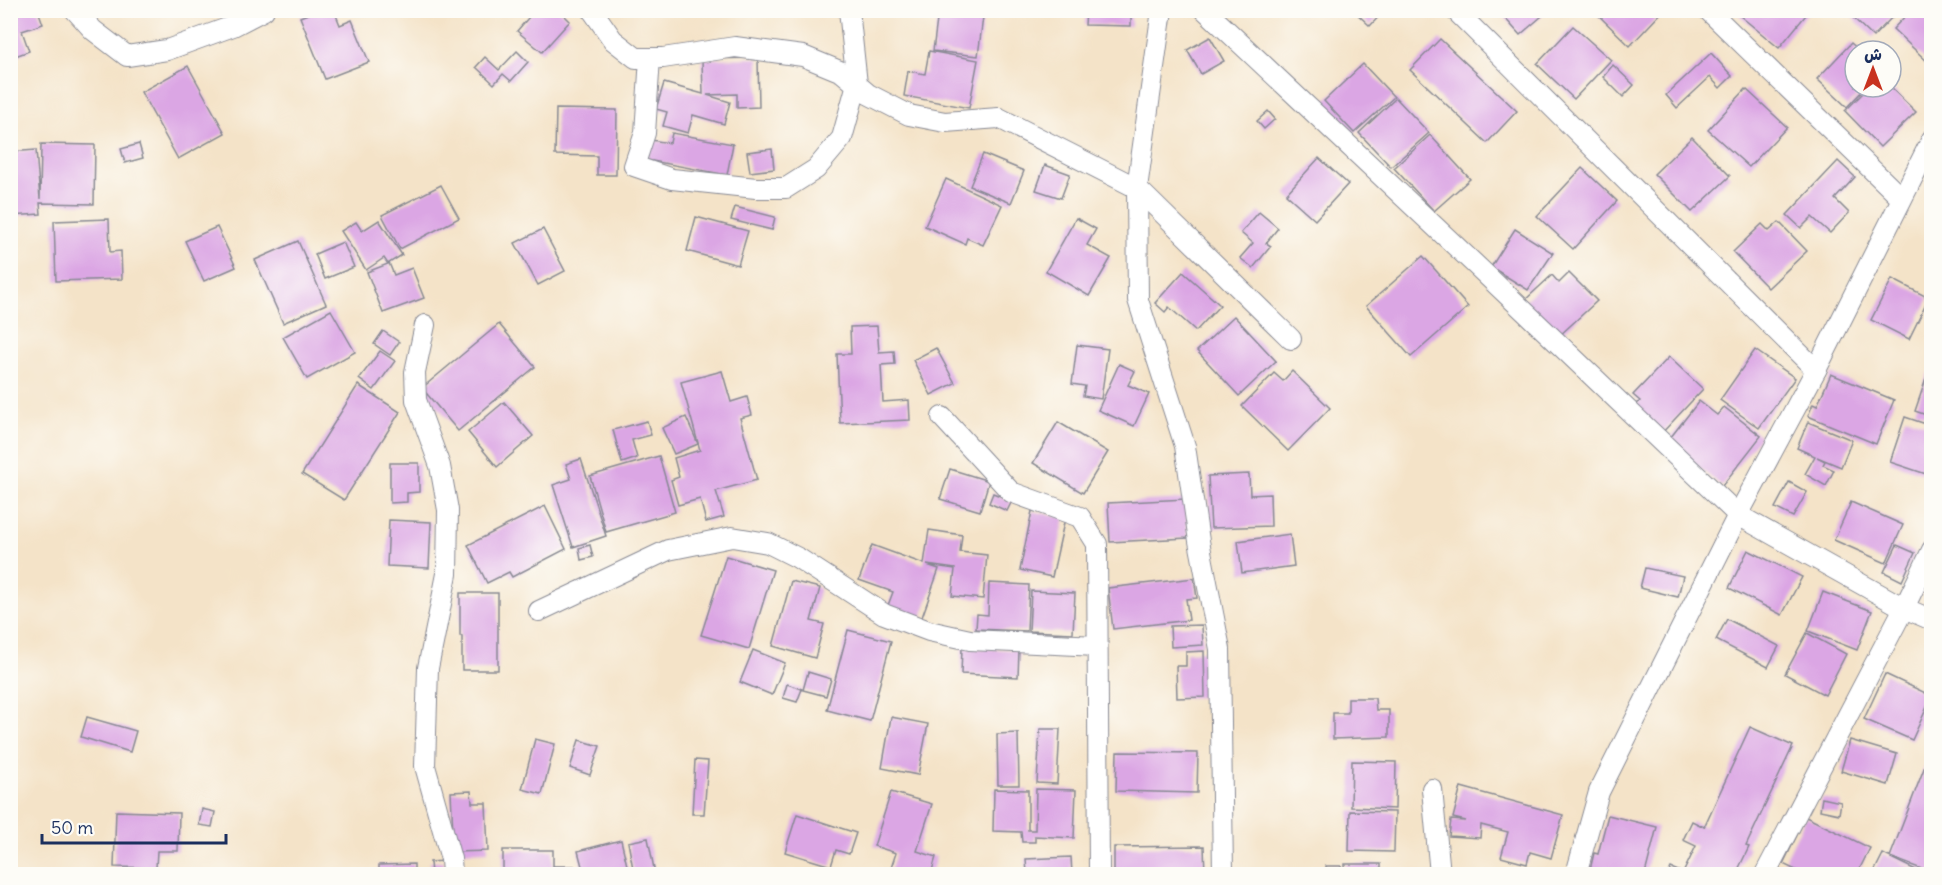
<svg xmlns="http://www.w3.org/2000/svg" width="1942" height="885" viewBox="0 0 1942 885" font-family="Delius,'Playpen Sans Arabic',sans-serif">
  <rect width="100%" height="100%" fill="#fdfcf7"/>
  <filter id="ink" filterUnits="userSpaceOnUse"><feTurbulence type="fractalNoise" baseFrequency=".0167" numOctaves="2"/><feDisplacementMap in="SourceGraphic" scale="12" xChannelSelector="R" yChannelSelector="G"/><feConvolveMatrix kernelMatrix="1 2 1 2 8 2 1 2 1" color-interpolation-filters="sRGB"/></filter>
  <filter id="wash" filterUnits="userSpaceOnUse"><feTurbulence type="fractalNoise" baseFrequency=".008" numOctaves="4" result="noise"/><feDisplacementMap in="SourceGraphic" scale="24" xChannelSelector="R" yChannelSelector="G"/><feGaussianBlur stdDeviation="1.35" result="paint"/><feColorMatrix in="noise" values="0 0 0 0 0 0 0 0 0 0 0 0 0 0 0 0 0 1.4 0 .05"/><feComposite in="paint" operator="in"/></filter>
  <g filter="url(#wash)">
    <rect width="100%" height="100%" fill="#f4e3c8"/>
    <g id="blocks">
      <g fill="#dba6e4">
        <polygon points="15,10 38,10 43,24 22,31 29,51 10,58 10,12"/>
        <polygon points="318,10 334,10 340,25 352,20 369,62 325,79 300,17"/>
        <polygon points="535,10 559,10 570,21 542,52 517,31"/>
        <polygon points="1086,10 1131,10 1131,26 1085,25"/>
        <polygon points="1353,10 1385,10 1370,26"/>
        <polygon points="1512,10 1549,10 1520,35 1504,17"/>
        <polygon points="1593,10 1664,10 1630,46"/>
        <polygon points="1733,10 1810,10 1779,48"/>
        <polygon points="1845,10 1899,10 1873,37"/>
        <polygon points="1911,10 1932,10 1932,66 1893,29"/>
        <polygon points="938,12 983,17 978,56 933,51"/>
        <polygon points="1573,26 1611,60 1574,99 1537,64"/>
        <polygon points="1210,37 1224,61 1201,74 1187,50"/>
        <polygon points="1440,39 1517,111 1487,143 1410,70"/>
        <polygon points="1851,43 1860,51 1855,51 1855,87 1866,87 1847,107 1817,79"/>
        <polygon points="517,51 528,62 511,81 503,74 494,84 476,67 485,57 499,70"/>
        <polygon points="929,51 978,60 969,108 904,96 908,71 925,74"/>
        <polygon points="1711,53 1732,76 1720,88 1710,77 1677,108 1666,95"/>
        <polygon points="758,58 759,107 737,108 737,94 707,95 730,102 724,124 693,115 688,133 663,126 667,112 656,109 664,83 703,94 702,59"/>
        <polygon points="1363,64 1394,97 1354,133 1324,101"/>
        <polygon points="1613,65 1634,85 1623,97 1603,77"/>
        <polygon points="188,66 225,133 178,159 141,92"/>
        <polygon points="1869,87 1890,87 1916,112 1880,147 1845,111"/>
        <polygon points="1746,89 1787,127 1749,167 1708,130"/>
        <polygon points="1396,98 1429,133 1391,167 1359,133"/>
        <polygon points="556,109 617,110 616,175 597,175 597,156 555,155"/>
        <polygon points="1268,111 1275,119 1264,129 1257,121"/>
        <polygon points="672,133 733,144 727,175 647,160 651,140 670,143"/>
        <polygon points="1430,135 1470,179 1434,211 1394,168"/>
        <polygon points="1692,137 1730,176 1692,212 1654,174"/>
        <polygon points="41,144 95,145 94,204 40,203 41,214 10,216 10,152 36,150 40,199"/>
        <polygon points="139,144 143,158 125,163 121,149"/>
        <polygon points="772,149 774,169 750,172 747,152"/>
        <polygon points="983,154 1024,171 1011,203 970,186"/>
        <polygon points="1319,158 1348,184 1315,220 1286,194"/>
        <polygon points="1838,161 1855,177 1835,199 1849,213 1830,233 1812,217 1801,228 1787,215"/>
        <polygon points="1045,165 1070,174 1061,198 1036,190"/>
        <polygon points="1582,168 1617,201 1573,249 1537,216"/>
        <polygon points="946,179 1002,205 983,245 967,238 965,244 925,226"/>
        <polygon points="441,185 459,218 400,249 382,215"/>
        <polygon points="735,207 775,217 772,230 731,220"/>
        <polygon points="1259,212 1278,228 1266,243 1271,246 1253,268 1240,258 1253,243 1241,233"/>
        <polygon points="696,217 748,231 738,265 687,251"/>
        <polygon points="1076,218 1096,229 1087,245 1111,258 1089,296 1046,271"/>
        <polygon points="109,219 110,252 121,251 122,279 56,281 54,221"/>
        <polygon points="379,220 402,255 389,263 394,275 412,268 424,298 383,313 367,272 388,264 384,258 366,270 341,231 356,222 362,231"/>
        <polygon points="1779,222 1807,251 1768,288 1733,252 1762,224 1769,231"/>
        <polygon points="217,227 236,267 204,281 185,241"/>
        <polygon points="543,229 565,271 538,285 515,243"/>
        <polygon points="1515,229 1553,253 1528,290 1491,267"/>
        <polygon points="298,241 326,304 283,323 255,260"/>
        <polygon points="343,242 354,267 325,279 315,254"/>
        <polygon points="1423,256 1468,307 1411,357 1366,306"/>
        <polygon points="1183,272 1220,305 1196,331 1169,307 1165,312 1155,303"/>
        <polygon points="1569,273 1597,301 1558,337 1524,301 1552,275 1559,283"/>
        <polygon points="1892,279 1929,298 1909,339 1871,320"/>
        <polygon points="331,310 355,352 307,379 283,337"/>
        <polygon points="1234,316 1276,361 1239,396 1197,351"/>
        <polygon points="499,324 535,367 458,431 422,388"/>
        <polygon points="877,326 879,352 894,351 895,364 881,365 883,402 909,400 910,420 840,423 837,354 851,354 850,327"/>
        <polygon points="383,331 399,342 390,355 374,344"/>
        <polygon points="1077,345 1108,349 1101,399 1083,396 1085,386 1072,384"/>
        <polygon points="936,348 955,383 931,395 913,360"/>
        <polygon points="1755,350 1795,378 1759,428 1720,400"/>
        <polygon points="380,351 395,361 374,390 359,379"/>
        <polygon points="1669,357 1703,389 1660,435 1632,409 1640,401 1633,395"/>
        <polygon points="1119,364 1135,371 1128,385 1149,394 1134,426 1098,410"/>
        <polygon points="722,371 731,402 747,397 752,415 740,418 757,480 716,491 724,517 706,522 700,499 678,505 671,480 679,477 674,458 700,450 681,382"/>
        <polygon points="1292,371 1330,408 1288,451 1242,406 1274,373 1283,381"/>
        <polygon points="1928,373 1932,374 1932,417 1915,411"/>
        <polygon points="1831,374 1894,400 1876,444 1808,416 1813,404 1817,406"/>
        <polygon points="358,385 400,412 344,500 302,474"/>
        <polygon points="1699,401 1717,415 1724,407 1761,436 1722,486 1667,442"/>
        <polygon points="504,402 533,436 497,467 468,432"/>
        <polygon points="686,417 698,444 674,454 662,428"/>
        <polygon points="1905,417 1932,426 1932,476 1890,462"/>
        <polygon points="647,421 651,435 632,440 637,458 622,463 613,430"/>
        <polygon points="1058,422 1108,452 1083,493 1033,463"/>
        <polygon points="1808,422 1852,440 1841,467 1817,457 1825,461 1823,465 1834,470 1826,486 1805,474 1815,456 1797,448"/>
        <polygon points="659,456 675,512 606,532 590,476"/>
        <polygon points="581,459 606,536 573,547 553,485 571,479 566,464"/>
        <polygon points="390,463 419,463 419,492 407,493 407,502 390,503"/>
        <polygon points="950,469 989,481 980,511 940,499"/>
        <polygon points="1249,474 1250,495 1270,494 1271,526 1211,528 1208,476"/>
        <polygon points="1789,482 1807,492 1793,517 1775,508"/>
        <polygon points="993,493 1012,501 1007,511 989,503"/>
        <polygon points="1186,499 1188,538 1110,542 1108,503"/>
        <polygon points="1851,502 1903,525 1886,563 1834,540"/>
        <polygon points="545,506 566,549 512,577 509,572 487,583 468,545"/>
        <polygon points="1032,511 1065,518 1052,577 1020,570"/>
        <polygon points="389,520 431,522 429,568 387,566"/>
        <polygon points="929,530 962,535 960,552 987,555 983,599 952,596 955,569 927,565 939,569 921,620 887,608 893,592 859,580 872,545 924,564"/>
        <polygon points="1290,534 1294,566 1242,573 1238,541"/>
        <polygon points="590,545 593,557 581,560 579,548"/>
        <polygon points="1897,545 1915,553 1902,581 1884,572"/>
        <polygon points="1748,550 1802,577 1782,615 1729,588"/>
        <polygon points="726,556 773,570 749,649 701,635"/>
        <polygon points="1645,568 1683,576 1678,597 1640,588"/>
        <polygon points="1194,578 1197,598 1186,599 1189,620 1113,629 1108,588"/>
        <polygon points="791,581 820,588 811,621 824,624 815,658 773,646"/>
        <polygon points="989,583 1029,585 1027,631 976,629 977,614 988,615"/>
        <polygon points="1031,591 1075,593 1073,633 1029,631"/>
        <polygon points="1823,592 1872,611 1857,650 1808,631"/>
        <polygon points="460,593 498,593 498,670 462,670 462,636 460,636"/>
        <polygon points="1727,619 1779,646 1768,667 1716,640"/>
        <polygon points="1202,625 1203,645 1171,647 1170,626"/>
        <polygon points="848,630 891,641 870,721 827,710"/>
        <polygon points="1807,633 1846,654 1825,695 1785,674"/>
        <polygon points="962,648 1019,650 1018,677 961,674"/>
        <polygon points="753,650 785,663 772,695 740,682"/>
        <polygon points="1204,651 1205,697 1177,698 1176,666 1186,666 1186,652"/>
        <polygon points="808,672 831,679 826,696 803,690"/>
        <polygon points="1885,674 1932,696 1912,740 1864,719"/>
        <polygon points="787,684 802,689 797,702 783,698"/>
        <polygon points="1348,698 1375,698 1376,710 1389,710 1389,737 1333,739 1333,713 1348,713"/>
        <polygon points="87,717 136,731 130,752 81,737"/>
        <polygon points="891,717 928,724 918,775 882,768"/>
        <polygon points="1750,727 1793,746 1746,846 1749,847 1736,874 1668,874 1671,868 1683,873 1696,846 1683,840 1692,821 1704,827"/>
        <polygon points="1040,729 1060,729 1057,784 1037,783"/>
        <polygon points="1018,733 1019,785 998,785 997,734"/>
        <polygon points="535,739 555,744 542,794 522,789"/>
        <polygon points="579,740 600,746 590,775 570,768"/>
        <polygon points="1850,740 1897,754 1888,785 1841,771"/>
        <polygon points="1117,752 1198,753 1197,793 1116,791"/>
        <polygon points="1928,758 1932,759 1932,873 1890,857"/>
        <polygon points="695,760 708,761 704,814 692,814"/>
        <polygon points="1352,761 1396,762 1395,809 1351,807"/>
        <polygon points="1461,787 1563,815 1551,858 1530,852 1527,864 1501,857 1508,832 1481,825 1480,838 1449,836 1451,820 1466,821 1453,818"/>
        <polygon points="994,789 1028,790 1028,830 1035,830 1036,789 1076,790 1074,838 1035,836 1035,842 1022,842 1021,832 993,831"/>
        <polygon points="471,791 472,803 486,803 488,851 454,852 451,792"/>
        <polygon points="891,792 932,804 917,851 936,857 931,874 889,874 896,853 874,846"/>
        <polygon points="1822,798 1841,802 1839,814 1820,810"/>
        <polygon points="202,809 215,812 212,827 199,825"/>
        <polygon points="116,811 179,813 178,851 157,851 156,868 114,867"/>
        <polygon points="1350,811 1395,812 1394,852 1349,851"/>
        <polygon points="797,814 856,833 849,854 836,850 831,866 785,852"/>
        <polygon points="1608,815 1657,827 1645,874 1589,874 1594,853 1598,854"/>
        <polygon points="1806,817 1870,848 1857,874 1804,874 1783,864"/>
        <polygon points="648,838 655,874 634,874 628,842"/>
        <polygon points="621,840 629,874 584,874 578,851"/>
        <polygon points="1204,846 1205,874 1114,874 1114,847"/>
        <polygon points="503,850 553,850 553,866 574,866 574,874 503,874"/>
        <polygon points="1883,854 1887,856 1924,874 1873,874"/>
        <polygon points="1071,857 1072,874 1027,874 1026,859"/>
        <polygon points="443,861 443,874 431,874 430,862"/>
        <polygon points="414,864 414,874 379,874 379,865"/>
        <rect x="1345" y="864" width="36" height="10"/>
        <rect x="1326" y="866" width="15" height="8"/>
      </g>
    </g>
  </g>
  <g filter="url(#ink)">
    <use href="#blocks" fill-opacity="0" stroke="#888993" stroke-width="1.5"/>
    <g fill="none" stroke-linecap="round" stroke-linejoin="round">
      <defs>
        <g id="minor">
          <polyline points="75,10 93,30 127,56 167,50 233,26 264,10"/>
          <polyline points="592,10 613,40 636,58 663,58 735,47 803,56 842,72 868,94 909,115 945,122 999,118 1137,188 1291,339"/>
          <polyline points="1162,10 1137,188 1138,300 1185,446 1199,541 1220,649 1223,874"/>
          <polyline points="1205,10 1480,269 1738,515 1599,792 1576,874"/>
          <polyline points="1455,10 1816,370"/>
          <polyline points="1708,10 1901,198"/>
          <polyline points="650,58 645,133 634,166 672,179 756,188 786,188 816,169 842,138 857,84 849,10"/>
          <polyline points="1932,139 1816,370 1738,515 1904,608 1932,550"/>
          <polyline points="425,325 415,372 416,400 440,466 448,510 447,574 428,668 425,766 451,859 452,874"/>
          <polyline points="942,417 1011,492 1080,517 1097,544 1099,874"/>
          <polyline points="539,611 668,550 732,537 768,543 798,558 884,614 929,631 970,640 1097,646"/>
          <polyline points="1432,789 1440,874"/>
          <polyline points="1765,874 1904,608 1932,620"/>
        </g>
      </defs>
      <use href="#minor" stroke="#888993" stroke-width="22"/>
      <use href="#minor" stroke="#fff" stroke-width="20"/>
    </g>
  </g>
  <rect width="1942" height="885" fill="none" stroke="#fdfcf7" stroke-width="36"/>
  <g transform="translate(1873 69)"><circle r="28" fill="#fdfcf7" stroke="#a3aaba" stroke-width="1.5"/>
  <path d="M0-4.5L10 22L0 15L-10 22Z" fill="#c8321e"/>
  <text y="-9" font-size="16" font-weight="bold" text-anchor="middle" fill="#1b2f5e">ش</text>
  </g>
  <path d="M42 834v9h184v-9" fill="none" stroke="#1b2f5e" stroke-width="3"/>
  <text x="51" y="834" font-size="18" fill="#1b2f5e" stroke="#fdfcf7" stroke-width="4.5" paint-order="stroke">50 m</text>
</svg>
